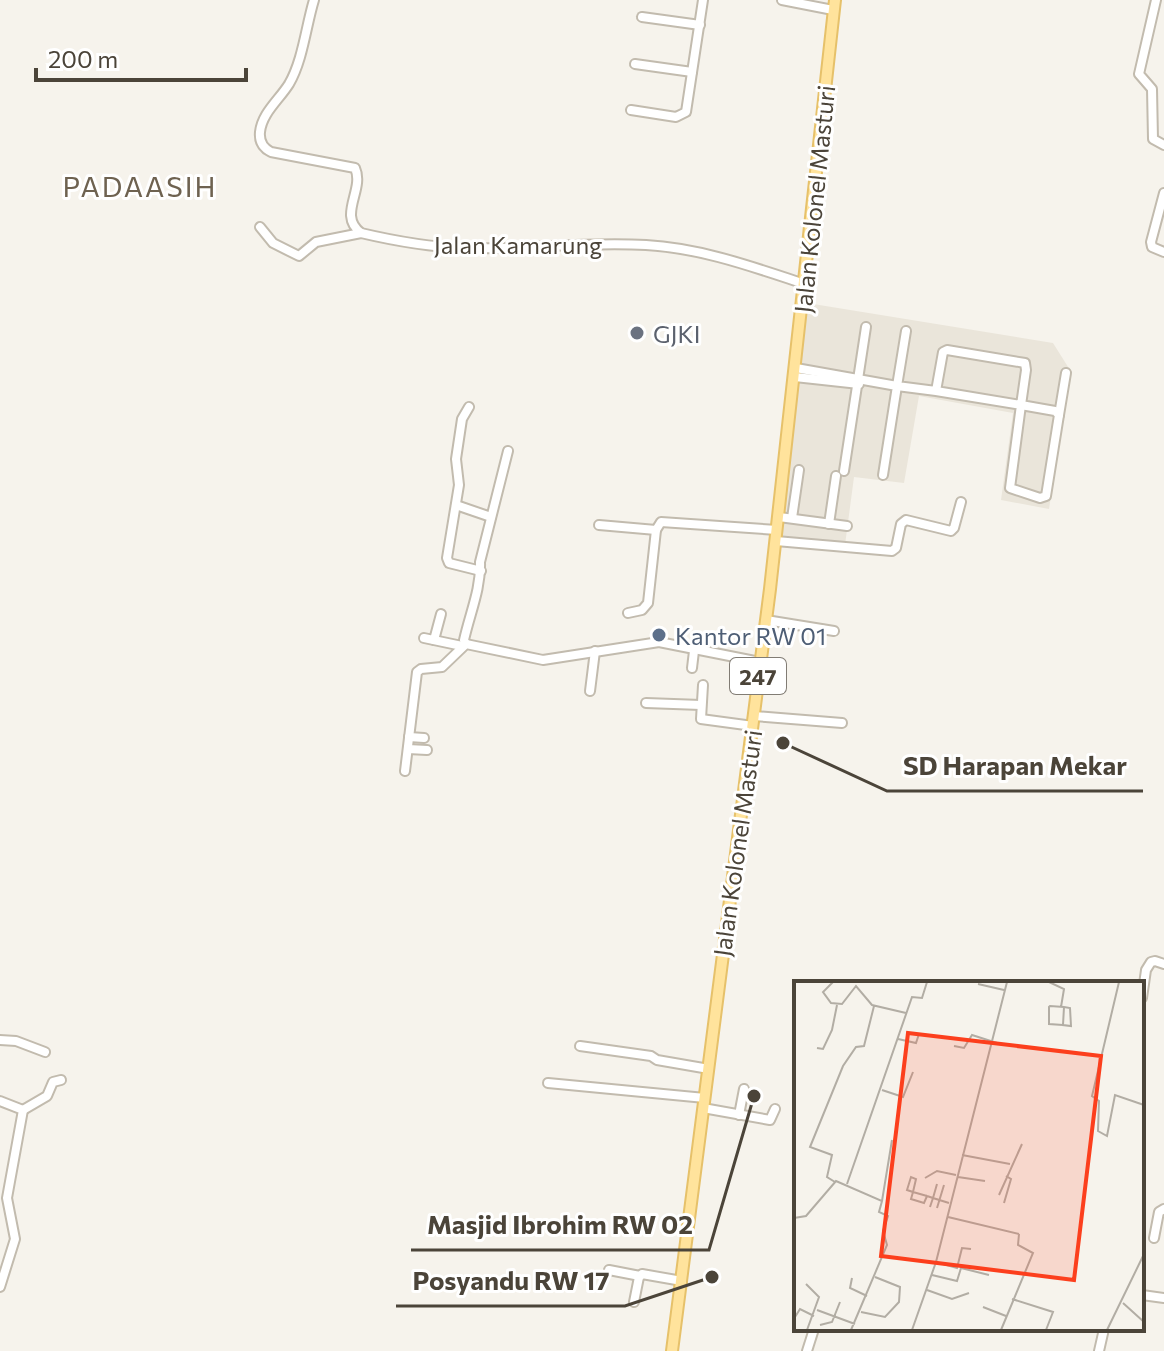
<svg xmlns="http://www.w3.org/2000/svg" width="1164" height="1351" viewBox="0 0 1164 1351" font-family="Commissioner,sans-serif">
  <rect width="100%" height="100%" fill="#f6f3ec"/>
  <polygon fill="#eae5da" points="807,303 1053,343 1070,370 1049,509 1001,500 1013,413 919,396 904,483 854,477 845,545 780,540"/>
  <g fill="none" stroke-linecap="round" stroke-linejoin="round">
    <defs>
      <g id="minor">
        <path d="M 314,0 C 306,26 303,60 289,84 C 279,100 262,113 260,132 C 259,142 263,148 271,152 L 355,168 C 365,190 337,215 361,233 C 395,241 429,247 463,248 C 524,250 585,241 646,245 C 701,248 753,267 805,284"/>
        <polyline points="782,0 833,10"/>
        <polyline points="1156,0 1139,74 1152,89 1153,139 1164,145"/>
        <polyline points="642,17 700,25"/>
        <polyline points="635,64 692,72"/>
        <polyline points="631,110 676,117 686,112 703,0"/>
        <polyline points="1164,193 1151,242 1152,247 1164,252"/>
        <polyline points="260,227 273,243 299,256 316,242 361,233"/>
        <polyline points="906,331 897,386 936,391 943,352 947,350 1025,363 1026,370 1021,405 1055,411 1059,415 1046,496 1040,498 1010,488 1021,405 936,391"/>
        <polyline points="796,368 897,386 883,475"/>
        <polyline points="795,377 859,384"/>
        <polyline points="469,407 462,419 456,459 459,485 447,558 449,563 481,571"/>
        <polyline points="1059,415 1066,373"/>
        <polyline points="844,471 866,327"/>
        <polyline points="456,505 491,517"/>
        <polyline points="779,517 847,526"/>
        <polyline points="792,518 799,470"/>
        <polyline points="829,524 836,476"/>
        <polyline points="599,525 656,530"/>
        <polyline points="776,541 892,551 896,548 901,524 906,520 951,531 954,528 961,502"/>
        <polyline points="628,613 642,610 648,603 656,530 661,522 777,530"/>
        <polyline points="766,620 834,631"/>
        <polyline points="424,638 462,646"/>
        <polyline points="434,640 441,614"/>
        <path d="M 466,644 L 464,640 C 470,613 481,589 480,562 L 508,451"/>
        <polyline points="692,668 694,651"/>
        <polyline points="703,685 701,719 753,726"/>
        <polyline points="590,691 595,651"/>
        <polyline points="646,703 701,705"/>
        <polyline points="754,716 842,723"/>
        <polyline points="409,737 424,738"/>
        <polyline points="408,749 427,750"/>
        <polyline points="405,771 417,672 421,669 442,667 466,644 543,660 659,642 760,662"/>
        <polyline points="1142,998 1146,970 1151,962 1155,961 1164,964"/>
        <polyline points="0,1040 16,1041 45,1052"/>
        <polyline points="580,1046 651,1056 657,1060 709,1069"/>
        <polyline points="548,1083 705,1098"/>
        <polyline points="0,1101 23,1110 7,1198 15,1239 0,1287"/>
        <polyline points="703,1108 770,1120 775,1109"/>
        <polyline points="23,1110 47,1096 53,1082 61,1080"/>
        <polyline points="739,1115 744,1089"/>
        <polyline points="1154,1238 1159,1212 1164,1209"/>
        <polyline points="609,1270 640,1276"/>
        <polyline points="1142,1295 1164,1298"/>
        <polyline points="634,1302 639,1277 642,1274 682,1281"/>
        <polyline points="807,1351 814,1329"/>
        <polyline points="1099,1351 1104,1329"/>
      </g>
      <polyline id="major" points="672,1351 770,589 835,0"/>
    </defs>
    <use href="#minor" stroke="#c2bbae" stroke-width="12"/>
    <use href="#major" stroke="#e6c16a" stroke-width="14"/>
    <use href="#minor" stroke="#fff" stroke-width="8"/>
    <use href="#major" stroke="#ffe39c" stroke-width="10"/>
  </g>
  <circle fill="#6b7280" stroke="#fff" stroke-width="3" cx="637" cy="333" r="8"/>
  <circle fill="#5c6f8a" stroke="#fff" stroke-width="3" cx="659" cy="635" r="8"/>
  <g text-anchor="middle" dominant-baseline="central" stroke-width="6" stroke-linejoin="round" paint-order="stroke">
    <rect fill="#fff" stroke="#817c74" stroke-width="2" x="730" y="658" width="56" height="36" rx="6"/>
    <g font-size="22" font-weight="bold" fill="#4b4439">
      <text x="758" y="676">247</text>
    </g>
    <g font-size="24" fill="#4b4439" stroke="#fff">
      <text transform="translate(814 199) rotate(-84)">Jalan Kolonel Masturi</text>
      <text x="518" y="244">Jalan Kamarung</text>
      <text transform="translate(737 843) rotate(-82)">Jalan Kolonel Masturi</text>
    </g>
    <g font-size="24" fill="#5b616d" stroke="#fff" text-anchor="start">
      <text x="653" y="333">GJKI</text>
    </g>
    <g font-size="24" fill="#4e5e75" stroke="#fff" text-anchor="start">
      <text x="675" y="635">Kantor RW 01</text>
    </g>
    <g font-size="28" letter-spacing="2" fill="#6e6250" stroke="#fff">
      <text x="140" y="186">PADAASIH</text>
    </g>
  </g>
  <g transform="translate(794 981)">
    <rect width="350" height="350" fill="#f6f3ec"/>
    <path fill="none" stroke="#b2ada4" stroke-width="2" d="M 39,1 L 29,11 L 37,22 L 48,23 L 62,5 L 78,24 L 112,32M 255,1 L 270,8 L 267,26M 325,1 L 298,115 L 305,120 L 304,150 L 313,155 L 321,114 L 350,124M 184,3 L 210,9M 269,44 L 255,43 L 255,26 L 256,25 L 270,26 L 276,27 L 277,45 L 269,44 L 270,26M 104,58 L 122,62 L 125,53M 160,65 L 170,67 L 178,54 L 203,62M 23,67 L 29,68 L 38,49 L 43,24M 88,109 L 109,116 L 119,91M 168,174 L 216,183M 164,196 L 191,200M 131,197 L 143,190 L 162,194M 41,201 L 33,196 L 38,174 L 16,166 L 49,85 L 62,66 L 70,65 L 80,25M 53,203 L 118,16 L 128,17 L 133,1M 143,203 L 139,217 L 155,222M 205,214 L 228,163M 133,215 L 119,211 L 122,198 L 117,196 L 113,209 L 119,211 L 117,218 L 130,222 L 133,215 L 139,217 L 136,226M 88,220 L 98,159M 210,222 L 217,198 L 212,195M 143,227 L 150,204M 154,236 L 225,253M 0,237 L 12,235 L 42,200 L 88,220 L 85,231 L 94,235 L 89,250 L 93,264 L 57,349M 142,281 L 163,287 L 168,267 L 177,268M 138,294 L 163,300 L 167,287 L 195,294M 58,297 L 56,307 L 73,315M 12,303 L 25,316 L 13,349M 133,309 L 158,318 L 175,312M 218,318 L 259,331 L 252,349M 329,322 L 350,341M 189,326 L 212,335M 23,329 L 61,343M 67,331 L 91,336 L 105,321 L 106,306 L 81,296M 1,336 L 6,328 L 20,335M 26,344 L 38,341 L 46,321M 118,349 L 142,281 L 213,1M 207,349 L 239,272 L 224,264 L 225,253M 313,349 L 350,273"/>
    <path fill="#fc3f1d" fill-opacity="0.15" stroke="#fc3f1d" stroke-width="4" d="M 114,52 L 307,75 L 280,299 L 87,275 Z"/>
    <rect width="350" height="350" fill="none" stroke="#4b4439" stroke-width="4"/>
  </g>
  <path fill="none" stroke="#4b4439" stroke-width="3" d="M783 743L887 791H1143M754 1096L709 1250H411M712 1277L625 1306H396"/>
  <g fill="#4b4439" stroke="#fff" stroke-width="3">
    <circle cx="783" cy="743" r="8"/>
    <circle cx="754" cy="1096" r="8"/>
    <circle cx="712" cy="1277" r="8"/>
  </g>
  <g font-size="26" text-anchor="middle" font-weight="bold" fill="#4b4439" stroke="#fff" stroke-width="6" stroke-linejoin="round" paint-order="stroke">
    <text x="1015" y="775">SD Harapan Mekar</text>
    <text x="560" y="1234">Masjid Ibrohim RW 02</text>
    <text x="511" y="1290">Posyandu RW 17</text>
  </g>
  <path d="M36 68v12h210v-12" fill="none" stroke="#4b4439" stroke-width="4"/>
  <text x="48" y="68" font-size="24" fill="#4b4439" stroke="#ffffff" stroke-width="6" paint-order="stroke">200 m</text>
</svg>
